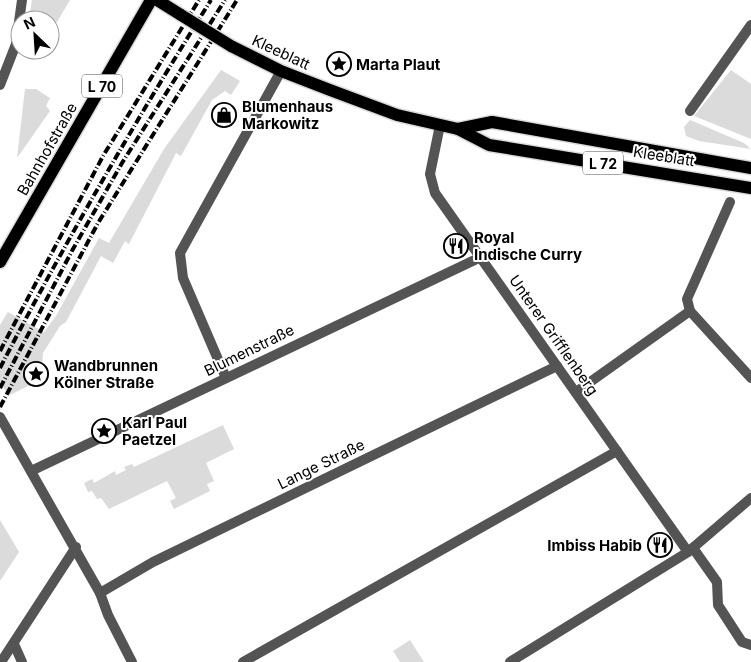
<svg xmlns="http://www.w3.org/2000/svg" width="751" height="662" viewBox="0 0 751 662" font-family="Inter,sans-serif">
  <rect width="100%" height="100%" fill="#fff"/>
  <g fill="#dbdbdb">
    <polygon points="32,0 70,0 54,27 50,25 50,20 43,20 30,12"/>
    <polygon points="221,70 240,81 231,95 225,91 212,100 181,156 176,153 129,244 125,241 113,263 101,256 66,322 60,326 43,353 42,368 35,379 30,385 8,396 0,381 0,325 8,312 44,332 56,316 99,238 109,243 164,149"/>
    <polygon points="731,70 751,84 751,139 694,116"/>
    <polygon points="25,89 36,89 50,98 46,106 50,111 17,158"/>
    <polygon points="690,120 744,143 751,149 699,141 686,136 684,127"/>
    <polygon points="223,425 234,449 206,463 214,481 207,484 210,491 174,509 170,501 176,498 167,481 109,509 101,498 97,499 92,491 88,492 84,483 92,479 94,483 115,471 116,475 126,470 124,467 132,464 134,467"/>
    <polygon points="0,520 19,552 0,581"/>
    <polygon points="410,640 424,662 400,662 393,651"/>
  </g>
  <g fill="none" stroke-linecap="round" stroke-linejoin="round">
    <defs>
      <g id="primary">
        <polyline points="157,0 181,15"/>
        <polyline points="231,46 281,71 330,90 397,115 458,129 489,145 751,188"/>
        <polyline points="458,129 492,122 751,168"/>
        <polyline points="0,262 151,0"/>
      </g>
    </defs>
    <use href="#primary" stroke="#dbdbdb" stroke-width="15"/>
    <g stroke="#545454" stroke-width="10">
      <polyline points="0,85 16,44 22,0"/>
      <polyline points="690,111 751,25"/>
      <polyline points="440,125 430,174 435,193 688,552"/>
      <polyline points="730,202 687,299 690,311 751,378"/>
      <polyline points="226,378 183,278 180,253 281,71"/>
      <polyline points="576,392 690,311"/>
      <polyline points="0,417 100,593 108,615 132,662"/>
      <polyline points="31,471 481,257"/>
      <polyline points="693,548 717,582 718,605 742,642 751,645"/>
      <polyline points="100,593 153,562 557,366"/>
      <polyline points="14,644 22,662"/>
      <polyline points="1,662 76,547"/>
      <polyline points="243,662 617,451"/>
      <polyline points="510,662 688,552 751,498"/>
    </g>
    <use href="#primary" stroke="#000" stroke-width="12"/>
    <g stroke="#000" stroke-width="4" stroke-dasharray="8 2.5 1 2.5" stroke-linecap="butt">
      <polyline points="0,351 103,156 199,0"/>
      <path d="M 0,368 C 65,242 136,120 211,0"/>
      <polyline points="0,388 73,249 122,163 225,0"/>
      <polyline points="0,407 98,223 237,0"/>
    </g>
    <defs>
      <polyline id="primary-bridge" points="181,15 231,46"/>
    </defs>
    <use href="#primary-bridge" stroke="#dbdbdb" stroke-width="15" stroke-linecap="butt"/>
    <use href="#primary-bridge" stroke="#000" stroke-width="12"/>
  </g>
  <defs>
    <symbol id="sight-ring" viewBox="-11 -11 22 22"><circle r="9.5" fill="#fff" stroke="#000" stroke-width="1.5"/><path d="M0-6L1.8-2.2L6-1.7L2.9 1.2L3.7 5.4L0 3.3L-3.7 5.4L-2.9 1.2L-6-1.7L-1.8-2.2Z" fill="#000"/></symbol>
    <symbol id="shop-ring" viewBox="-11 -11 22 22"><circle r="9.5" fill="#fff" stroke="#000" stroke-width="1.5"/><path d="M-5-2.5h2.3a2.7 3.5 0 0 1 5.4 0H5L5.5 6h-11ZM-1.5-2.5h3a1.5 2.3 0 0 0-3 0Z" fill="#000"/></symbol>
    <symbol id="restaurant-ring" viewBox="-11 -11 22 22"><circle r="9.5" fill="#fff" stroke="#000" stroke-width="1.5"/><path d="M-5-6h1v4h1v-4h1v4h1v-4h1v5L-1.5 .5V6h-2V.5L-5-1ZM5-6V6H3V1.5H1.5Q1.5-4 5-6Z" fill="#000"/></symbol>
  </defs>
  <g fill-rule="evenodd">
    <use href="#sight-ring" x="325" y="50" width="28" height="28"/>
    <use href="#shop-ring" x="210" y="101" width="28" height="28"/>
    <use href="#restaurant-ring" x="442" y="232" width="28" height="28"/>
    <use href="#sight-ring" x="22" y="360" width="28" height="28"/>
    <use href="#sight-ring" x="90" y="417" width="28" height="28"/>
    <use href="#restaurant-ring" x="646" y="531" width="28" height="28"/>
  </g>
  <g text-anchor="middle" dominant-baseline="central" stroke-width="4" stroke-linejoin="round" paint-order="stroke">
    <g fill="#fff" stroke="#4c4c4c" stroke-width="1">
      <rect x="82" y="74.5" width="40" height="23" rx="4"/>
      <rect x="583" y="151.5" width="40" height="23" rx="4"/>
    </g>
    <g font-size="14" font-weight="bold" fill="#000">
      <text x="102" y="86">L 70</text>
      <text x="603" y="163">L 72</text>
    </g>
    <g font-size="15" fill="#000" stroke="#fff">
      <text transform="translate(281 52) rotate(25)">Kleeblatt</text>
      <text transform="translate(47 149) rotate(-60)">Bahnhofstraße</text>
      <text transform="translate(664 156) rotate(9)">Kleeblatt</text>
      <text transform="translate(554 335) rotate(55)">Unterer Grifflenberg</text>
      <text transform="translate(249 350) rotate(-26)">Blumenstraße</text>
      <text transform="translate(321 464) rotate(-26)">Lange Straße</text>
    </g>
    <g font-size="15" font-weight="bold" fill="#000" stroke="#fff" text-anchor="start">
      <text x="356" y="64">Marta Plaut</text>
      <text x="242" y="106">Blumenhaus<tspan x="242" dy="17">Markowitz</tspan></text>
      <text x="474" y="237">Royal<tspan x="474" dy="17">Indische Curry</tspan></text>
      <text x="54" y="365">Wandbrunnen<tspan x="54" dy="17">Kölner Straße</tspan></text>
      <text x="122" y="422">Karl Paul<tspan x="122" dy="17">Paetzel</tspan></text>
      <text x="642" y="545" text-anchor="end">Imbiss Habib</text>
    </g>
  </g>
  <g transform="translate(35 35) rotate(335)"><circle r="24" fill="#ffffff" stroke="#999999"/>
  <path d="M0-4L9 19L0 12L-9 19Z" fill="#000000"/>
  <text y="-8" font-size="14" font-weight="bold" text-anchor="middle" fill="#000000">N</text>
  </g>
</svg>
